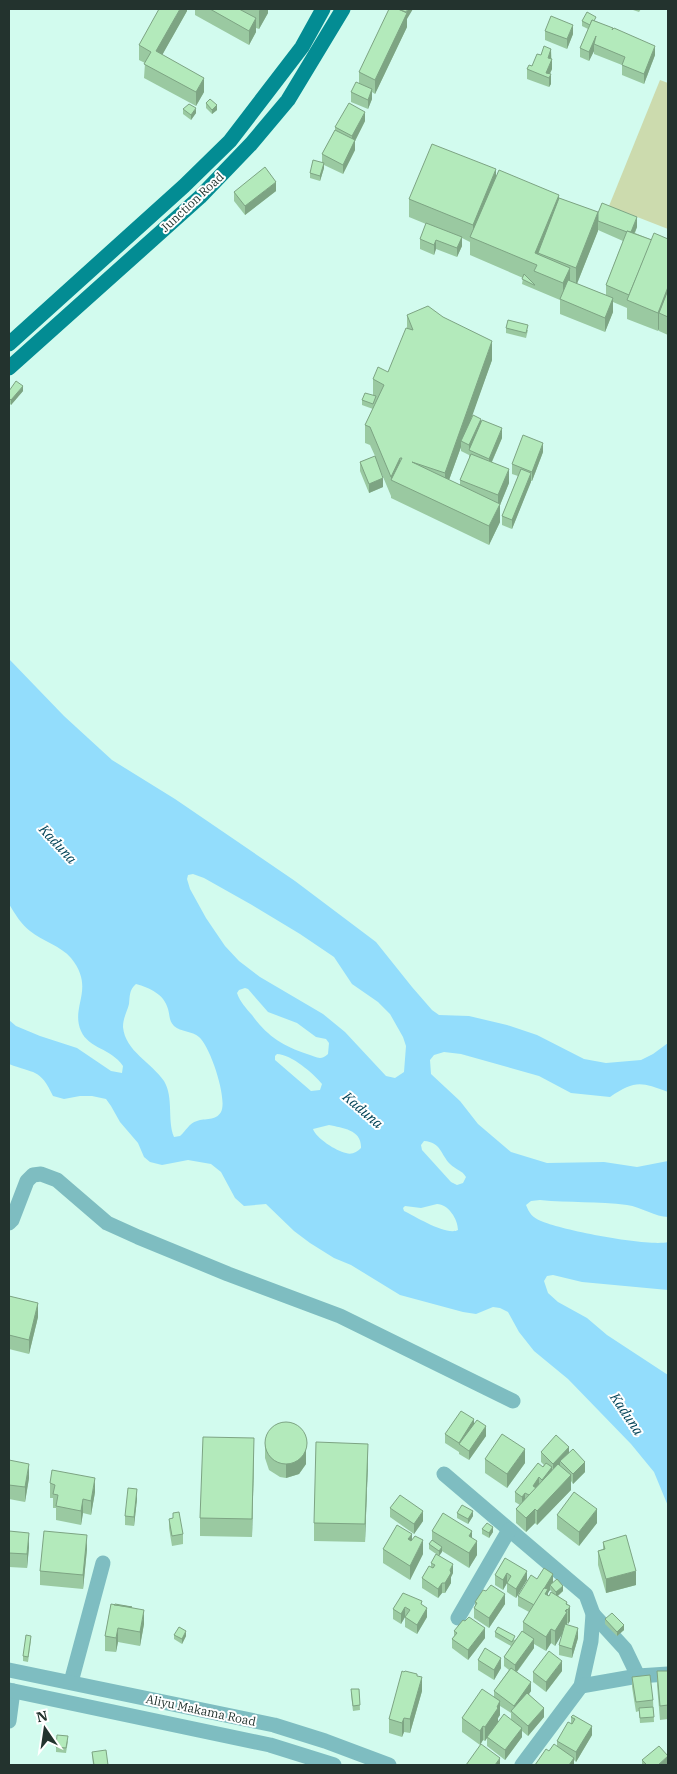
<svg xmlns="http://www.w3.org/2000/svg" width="677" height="1774" viewBox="0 0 677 1774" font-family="'IBM Plex Serif',serif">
  <rect width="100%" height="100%" fill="#d2fbee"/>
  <polygon fill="#ccdbae" points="660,80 668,83 668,229 609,206"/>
  <path fill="#93ddfc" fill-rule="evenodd" d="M 9,659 L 64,716 L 112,760 L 175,799 L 295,881 L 376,942 L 412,987 L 432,1010 L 439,1015 L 469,1016 L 507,1025 L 537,1035 L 584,1059 L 606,1063 L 641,1060 L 653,1054 L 668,1043 L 668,1092 C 641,1082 635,1080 610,1097 L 571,1093 L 539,1076 L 461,1054 L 444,1052 L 434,1055 L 430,1060 L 431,1074 L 460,1101 L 478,1124 L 511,1152 L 547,1163 L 604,1162 L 637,1167 L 668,1161 L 668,1217 C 656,1217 641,1207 627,1205 C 598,1201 569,1203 540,1200 L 531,1201 L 526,1205 C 529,1213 533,1218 541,1221 C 561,1230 649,1247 668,1242 L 668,1290 L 582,1282 L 553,1275 L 547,1276 L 544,1281 L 548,1293 L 558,1302 L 587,1318 L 607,1335 L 668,1375 L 668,1506 L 654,1472 L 631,1444 L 568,1379 L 534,1351 L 519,1332 L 508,1312 L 500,1308 L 493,1307 L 476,1314 L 463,1312 L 400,1295 L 351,1265 L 334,1258 L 310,1243 L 294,1231 L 266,1204 L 244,1206 L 235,1198 L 221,1172 L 211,1164 L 188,1160 L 162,1165 L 150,1162 L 144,1157 L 138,1143 L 120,1122 L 111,1106 L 106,1099 L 92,1096 L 80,1096 L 64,1099 L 53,1096 C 40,1068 34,1074 9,1064 L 9,1020 L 16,1026 L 40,1036 L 77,1048 L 111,1071 L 122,1073 L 123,1066 C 111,1048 89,1049 81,1031 C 70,1006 96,989 71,958 C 61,946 42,941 30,931 C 21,924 15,914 9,904 ZM 193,874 L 204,878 L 252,905 L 300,934 L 334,957 L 352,984 L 378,1002 L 390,1014 L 403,1037 L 406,1046 L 404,1072 L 395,1078 L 386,1076 L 345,1032 L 323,1014 L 260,977 L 239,961 L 225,946 L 206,918 L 190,889 L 187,879 L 188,875 ZM 136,984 C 150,988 164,994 168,1009 C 170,1016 169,1021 174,1026 C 181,1032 192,1031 199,1037 C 210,1046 228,1099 221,1112 C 216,1121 205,1118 197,1121 C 189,1123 186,1131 180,1136 L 174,1137 C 167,1120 174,1098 164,1081 C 152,1063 125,1051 123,1027 C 123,1018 127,1012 129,1004 C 130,996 129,990 136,984 ZM 245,988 L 248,989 L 268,1012 L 297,1023 L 316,1037 L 326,1039 L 329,1043 L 328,1054 C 321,1061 316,1057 307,1054 C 283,1046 267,1036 252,1015 C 246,1008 240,1002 237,993 L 239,990 ZM 277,1054 C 291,1054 314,1074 322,1084 L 320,1090 L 311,1091 L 275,1060 L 275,1056 ZM 329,1125 C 343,1128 362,1130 361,1148 C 357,1152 352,1155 346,1153 C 336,1151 316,1138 313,1129 ZM 424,1141 C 441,1142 441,1155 450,1164 C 456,1170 462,1170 466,1177 L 463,1183 L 457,1185 L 451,1182 L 422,1150 L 421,1145 ZM 437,1204 C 448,1204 458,1219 458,1230 C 447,1236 416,1217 404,1211 L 403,1208 L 405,1206 L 421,1208 Z"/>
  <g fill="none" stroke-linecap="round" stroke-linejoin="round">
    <g stroke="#7ebdc1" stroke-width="15">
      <polyline points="9,1223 12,1220 27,1181 33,1175 41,1174 57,1180 107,1223 138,1237 228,1274 340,1316 513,1401"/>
      <polyline points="444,1474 586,1595 593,1614 591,1641 581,1686 522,1765"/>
      <polyline points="593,1614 625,1649 638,1676"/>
      <polyline points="458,1618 509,1530"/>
      <polyline points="71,1682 103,1563"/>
      <polyline points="581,1686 638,1676 668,1674"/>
      <polyline points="9,1721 13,1691"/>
    </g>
    <g stroke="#7ebdc1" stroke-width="15">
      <polyline points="9,1670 274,1725 325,1741 389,1765"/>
      <polyline points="9,1690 270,1745 334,1765"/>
    </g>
    <g stroke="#038c93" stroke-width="15">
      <polyline points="9,344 184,186 230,141 302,47 323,9"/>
      <polyline points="9,368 200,197 251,144 288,100 343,9"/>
    </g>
  </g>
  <g fill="#9ac9a1" fill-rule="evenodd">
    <polygon points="187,9 187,11 162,55 204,92 196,106 144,78 145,63 139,60 139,45"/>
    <polygon points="195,9 268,9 268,13 259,29 256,28 256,32 249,45 195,15"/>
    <polygon points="630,9 641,9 639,12"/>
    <polygon points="407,19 407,27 375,94 372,92 372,99 368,109 351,102 351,92 359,83 359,72"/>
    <polygon points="582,21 596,21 613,30 655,55 644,84 622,75 622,65 594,54 594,51 589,61 580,57 580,48 588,29 582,26"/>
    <polygon points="545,31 573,34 567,49 545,40"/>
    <polygon points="551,49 552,69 550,74 551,84 549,87 527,79 527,69 532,66 541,55"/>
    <polygon points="206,103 217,110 212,114 206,108"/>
    <polygon points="183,109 196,113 191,120 183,114"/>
    <polygon points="365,121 355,141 355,150 343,174 324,165 324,168 320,181 310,178 310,173 322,163 322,154 335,130 335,127"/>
    <path d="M 496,178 L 559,198 L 637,227 L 635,233 L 652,240 L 668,239 L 668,335 L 659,331 L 659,329 L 658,331 L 627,319 L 627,308 L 613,302 L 613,312 L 605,332 L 560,314 L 560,300 L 522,284 L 523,278 L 470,255 L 470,242 L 462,238 L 462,246 L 457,257 L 436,249 L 434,255 L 420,249 L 420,239 L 426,224 L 409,217 L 409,199 ZM 598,230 L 623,241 L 606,285 L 606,295 L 577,284 Z"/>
    <polygon points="276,191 245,215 234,201 234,192"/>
    <path d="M 407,315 L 492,360 L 469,423 L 481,421 L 502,438 L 492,462 L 509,483 L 500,505 L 500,522 L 489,545 L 391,498 L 391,495 L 391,496 L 381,472 L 383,487 L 369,493 L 360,471 L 360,462 L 375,456 L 370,445 L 365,443 L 365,425 L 373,409 L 362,405 L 362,400 L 373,395 L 373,379 L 388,372 L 407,329 ZM 461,447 L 461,451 L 469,455 L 469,459 L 460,480 L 460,485 L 449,480 Z"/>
    <polygon points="506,328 528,330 526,338 506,333"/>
    <polygon points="9,391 23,391 11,405 9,403"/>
    <polygon points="543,452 532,481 531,481 512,529 502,525 502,516 518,476 512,474 512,464"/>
    <polygon points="9,1296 38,1317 29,1354 9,1349"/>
    <polygon points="474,1423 486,1436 469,1460 459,1454 459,1451 459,1452 445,1443 445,1434"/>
    <polygon points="265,1443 306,1464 299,1474 286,1478 280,1477 269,1470 265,1458"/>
    <polygon points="541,1452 569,1453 585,1472 573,1484 571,1481 571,1490 537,1525 535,1523 526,1532 516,1523 516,1509 520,1505 515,1502 515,1492 544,1465 541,1462"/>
    <polygon points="254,1456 252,1537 200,1536 200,1518"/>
    <polygon points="485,1459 525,1463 507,1488 485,1473"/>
    <polygon points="9,1460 29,1478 25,1502 9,1499"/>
    <polygon points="368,1462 365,1542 314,1541 314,1523"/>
    <polygon points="50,1483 95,1492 91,1515 83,1513 81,1525 56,1520 56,1508 53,1508 53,1498 50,1498"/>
    <polygon points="137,1499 134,1526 125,1525 125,1516"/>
    <polygon points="390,1508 423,1521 414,1534 390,1517"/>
    <polygon points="173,1513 183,1534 183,1544 172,1546 169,1528 169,1519 173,1518"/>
    <polygon points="457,1513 473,1516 468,1524 457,1518"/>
    <polygon points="557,1515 597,1523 579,1546 557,1529"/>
    <polygon points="482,1529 493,1532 489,1538 482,1534"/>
    <polygon points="9,1531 29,1547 27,1568 9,1567"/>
    <polygon points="432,1531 472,1538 477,1555 469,1568 442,1551 439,1556 429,1549 429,1544 432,1541"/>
    <polygon points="603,1542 636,1585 606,1593 598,1565 598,1551 603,1549"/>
    <polygon points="87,1549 83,1589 40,1585 40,1571"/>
    <polygon points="383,1549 423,1554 410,1580 383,1563"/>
    <polygon points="505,1558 527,1580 516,1598 507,1592 507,1583 503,1590 495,1585 495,1575"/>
    <polygon points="431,1563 453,1573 451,1577 451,1583 445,1593 442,1593 438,1598 422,1588 422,1578 431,1567"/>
    <path d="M 537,1579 L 553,1582 L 563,1591 L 558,1596 L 570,1606 L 570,1621 L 568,1624 L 567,1623 L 567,1625 L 578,1638 L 572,1658 L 559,1655 L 559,1645 L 563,1632 L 555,1646 L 551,1643 L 546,1651 L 534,1644 L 534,1648 L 517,1672 L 531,1691 L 529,1694 L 544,1717 L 528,1736 L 522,1731 L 522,1737 L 505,1760 L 487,1746 L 487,1738 L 485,1741 L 483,1740 L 480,1745 L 462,1732 L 462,1718 L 494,1697 L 494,1691 L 509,1670 L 504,1666 L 504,1657 L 511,1646 L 495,1637 L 495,1632 L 515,1640 L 523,1631 L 523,1622 L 529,1612 L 518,1606 L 518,1596 ZM 550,1590 L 552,1592 L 549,1596 L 548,1595 L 548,1593 ZM 500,1706 L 511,1713 L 511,1719 L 498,1722 L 498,1718 L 500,1715 Z"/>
    <polygon points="475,1602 505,1604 489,1628 474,1618 474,1608 475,1606"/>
    <polygon points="111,1604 144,1624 140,1646 118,1642 116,1652 105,1651 105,1636"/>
    <polygon points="422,1605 427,1617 417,1634 405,1627 405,1617 401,1624 393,1619 393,1609"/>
    <polygon points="605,1619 624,1630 617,1636 605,1624"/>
    <polygon points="454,1631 485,1638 468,1660 452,1648 452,1639 454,1636"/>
    <polygon points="174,1635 186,1636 182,1644 174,1639"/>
    <polygon points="31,1640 28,1662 23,1661 23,1656"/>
    <polygon points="478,1660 501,1668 494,1680 478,1670"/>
    <polygon points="562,1671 546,1692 533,1682 533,1672"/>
    <polygon points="657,1671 668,1671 668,1719 660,1720 657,1685"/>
    <polygon points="417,1676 422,1691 410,1733 404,1732 402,1737 389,1733 389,1719"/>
    <polygon points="632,1677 653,1700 654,1722 640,1723 639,1711 636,1712 632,1687"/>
    <polygon points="359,1689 360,1710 353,1711 351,1694"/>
    <polygon points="573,1715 592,1735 576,1762 574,1760 574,1765 549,1751 557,1747 557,1741 571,1723 571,1717"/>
    <polygon points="68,1741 66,1753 56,1752 56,1747"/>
    <polygon points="92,1752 108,1765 93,1765"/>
    <polygon points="642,1760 668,1765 642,1765"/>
  </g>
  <g fill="#7da483">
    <polygon points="180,9 187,9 187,11 156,66 156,51"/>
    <polygon points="260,9 268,9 268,13 259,29 259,11"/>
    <polygon points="408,9 413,9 407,19 407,27 375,94 375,80"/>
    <polygon points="256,18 256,32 249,45 249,31"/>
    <polygon points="573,25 573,34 567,49 567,39"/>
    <polygon points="596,36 594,44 594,51 589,61 589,52"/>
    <polygon points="655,46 655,55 644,84 644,74"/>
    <polygon points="551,49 551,59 548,58"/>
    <polygon points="552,59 552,69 548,77 546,73"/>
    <polygon points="551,74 551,84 549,87 549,78"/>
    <polygon points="204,78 204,92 196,106 196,92"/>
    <polygon points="372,89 372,99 368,109 368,100"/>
    <polygon points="217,105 217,110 212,114 212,110"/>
    <polygon points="196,108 196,113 191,120 191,115"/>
    <polygon points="365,112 365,121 355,141 355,150 343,174 343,165 352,146 352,136"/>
    <polygon points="324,163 324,168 320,181 320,176"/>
    <polygon points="496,169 496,187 473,238 473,225"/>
    <polygon points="276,182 276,191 245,215 245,206"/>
    <polygon points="559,195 559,214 538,253 538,265 535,253"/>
    <polygon points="598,212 598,231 576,286 576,268"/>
    <polygon points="637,217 637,227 630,243 630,234"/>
    <polygon points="462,237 462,246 457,257 457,248"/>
    <polygon points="436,240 436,249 434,255 434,245"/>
    <polygon points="570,268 570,286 563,301 563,283"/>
    <polygon points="668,287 668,305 659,313 659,329 658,331 658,313"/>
    <polygon points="613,298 613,312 605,332 605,318"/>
    <polygon points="492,341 492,360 463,442 461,441 461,447 445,491 445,473"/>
    <polygon points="23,386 23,391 11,405 11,400"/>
    <polygon points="481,419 481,429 469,450 469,445"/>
    <polygon points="502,428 502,438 489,468 489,459"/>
    <polygon points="543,443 543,452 532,481 532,472"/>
    <polygon points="400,458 400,476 391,480 391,496 391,477"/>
    <polygon points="509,469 509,483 500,505 500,522 489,545 489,526 498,508 498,495"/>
    <polygon points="531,473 531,482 512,529 512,520"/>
    <polygon points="383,478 383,487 369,493 369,484"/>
    <polygon points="38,1303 38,1317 29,1354 29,1340"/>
    <polygon points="474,1419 474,1429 459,1444 459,1452 459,1443"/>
    <polygon points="486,1426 486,1436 469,1460 469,1451"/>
    <polygon points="254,1438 254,1456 252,1537 252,1519"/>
    <polygon points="368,1444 368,1462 365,1542 365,1524"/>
    <polygon points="569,1447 569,1456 560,1461 560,1466 553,1473 553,1464"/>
    <polygon points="306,1449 306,1464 299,1474 286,1478 286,1464"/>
    <polygon points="525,1449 525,1463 507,1488 507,1474"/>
    <polygon points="585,1462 585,1472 573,1484 573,1474"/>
    <polygon points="29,1464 29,1478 25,1502 25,1487"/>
    <polygon points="552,1467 552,1476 542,1489 542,1480"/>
    <polygon points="571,1475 571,1490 537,1525 537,1511"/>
    <polygon points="539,1477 539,1487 536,1491 533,1486"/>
    <polygon points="95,1478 95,1492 91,1515 91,1501"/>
    <polygon points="137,1489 137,1499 134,1526 134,1517"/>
    <polygon points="525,1493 525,1502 522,1507 522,1497"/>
    <polygon points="83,1499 83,1513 81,1525 81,1511"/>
    <polygon points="535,1509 535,1523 526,1532 526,1518"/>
    <polygon points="597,1509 597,1523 579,1546 579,1532"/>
    <polygon points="423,1511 423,1521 414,1534 414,1524"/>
    <polygon points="473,1511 473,1516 468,1524 468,1519"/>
    <polygon points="493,1527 493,1532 489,1538 489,1533"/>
    <polygon points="472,1531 472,1545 469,1536"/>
    <polygon points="29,1533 29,1547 27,1568 27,1554"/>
    <polygon points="412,1534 412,1548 408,1539"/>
    <polygon points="87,1535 87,1549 83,1589 83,1575"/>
    <polygon points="423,1540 423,1554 410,1580 410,1566"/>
    <polygon points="477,1541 477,1555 469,1568 469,1553"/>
    <polygon points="442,1547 442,1552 439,1556 439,1551"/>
    <polygon points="453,1564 453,1573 451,1577 451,1583 445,1593 445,1583 450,1570"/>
    <polygon points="527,1571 527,1580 516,1598 516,1589"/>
    <polygon points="636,1571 636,1585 606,1593 606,1579"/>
    <polygon points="507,1573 507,1583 503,1590 503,1580"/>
    <polygon points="553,1574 553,1584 550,1585 550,1590 548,1593 548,1604 534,1605"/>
    <polygon points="442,1583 442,1593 438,1598 438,1589"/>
    <polygon points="563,1586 563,1591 556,1597 556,1592"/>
    <polygon points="505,1594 505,1604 489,1628 489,1618"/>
    <polygon points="567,1602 567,1626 555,1646 555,1631"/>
    <polygon points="570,1606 570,1621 568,1624 568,1610"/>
    <polygon points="405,1607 405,1617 401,1624 401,1614"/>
    <polygon points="427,1608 427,1617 417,1634 417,1625"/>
    <polygon points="144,1610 144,1624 140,1646 140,1632"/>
    <polygon points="624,1625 624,1630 617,1636 617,1632"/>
    <polygon points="118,1628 118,1642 116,1652 116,1638"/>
    <polygon points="485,1628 485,1638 468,1660 468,1650"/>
    <polygon points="578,1628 578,1638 572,1658 572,1649"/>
    <polygon points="551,1629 551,1643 546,1651 546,1637"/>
    <polygon points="186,1631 186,1636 182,1644 182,1639"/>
    <polygon points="534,1639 534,1648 515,1674 515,1665"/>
    <polygon points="501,1658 501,1668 494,1680 494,1670"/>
    <polygon points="562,1661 562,1671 546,1692 546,1682"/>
    <polygon points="422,1677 422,1691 410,1733 410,1719"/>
    <polygon points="531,1682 531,1691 514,1715 514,1706"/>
    <polygon points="500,1701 500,1715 498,1718 498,1723 487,1737 487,1738 485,1741 485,1727"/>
    <polygon points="544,1708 544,1717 528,1736 528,1726"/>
    <polygon points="404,1718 404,1732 402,1737 402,1723"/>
    <polygon points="483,1726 483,1740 480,1745 480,1731"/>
    <polygon points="592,1726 592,1735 576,1762 576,1752"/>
    <polygon points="522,1728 522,1737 505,1760 505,1750"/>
    <polygon points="668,1756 668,1765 658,1765"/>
    <polygon points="500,1758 500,1765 495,1765"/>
    <polygon points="574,1758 574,1765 569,1765"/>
  </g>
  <g fill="#b3eabb" stroke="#7da483">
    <polygon points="159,9 180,9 156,51 204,78 196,92 144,64 151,52 139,45"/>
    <polygon points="210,9 239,9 256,18 249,31"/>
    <polygon points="389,9 398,9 407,13 375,80 359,72"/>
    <polygon points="398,9 408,9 406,12"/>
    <polygon points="587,12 596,17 594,21 592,20 590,25 582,21"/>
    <polygon points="551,16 573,25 567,39 545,31"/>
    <polygon points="592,20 613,28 612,30 614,28 655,46 644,74 622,65 625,57 594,44 596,36 589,52 580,48"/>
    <polygon points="544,46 551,49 548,58 552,59 546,73 551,74 549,78 527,69 529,65 532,66 537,54 541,55"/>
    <polygon points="356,82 372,89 368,100 351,92"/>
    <polygon points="210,99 217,105 212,110 206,103"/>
    <polygon points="349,103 365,112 352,136 335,127"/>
    <polygon points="189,104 196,108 191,115 183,109"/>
    <polygon points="335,130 355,140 343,165 322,154"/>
    <polygon points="432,144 496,169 473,225 409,199"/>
    <polygon points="313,160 324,163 320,176 310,173"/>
    <polygon points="265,167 276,182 245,206 234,192"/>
    <polygon points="499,170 559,195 535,253 570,268 563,283 534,271 537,265 470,237"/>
    <polygon points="559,198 598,212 576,268 538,253"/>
    <polygon points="602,203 637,217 631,232 627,231 627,232 598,221 598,213"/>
    <polygon points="426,223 462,237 457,248 436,240 434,245 420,239"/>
    <polygon points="627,231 652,240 629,295 606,285"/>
    <polygon points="654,233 668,239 668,287 658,313 627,300"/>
    <polygon points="524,274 535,285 534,285 522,279"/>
    <polygon points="568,280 613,298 605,318 560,299"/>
    <polygon points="668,290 668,317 659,313"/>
    <polygon points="428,306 443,317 492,341 445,473 412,462 500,504 489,526 391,480 402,458 400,458 391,477 370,427 365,425 384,385 373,379 378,367 388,372 406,328 413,330 407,315"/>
    <polygon points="508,320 528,325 526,333 506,328"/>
    <polygon points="16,381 23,386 11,400 9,398 9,391"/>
    <polygon points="365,393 376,396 373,404 362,400"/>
    <polygon points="473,415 481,419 469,445 461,441"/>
    <polygon points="482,420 502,428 489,459 469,450"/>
    <polygon points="523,435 543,443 532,472 512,464"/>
    <polygon points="471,454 509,469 498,495 460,480"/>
    <polygon points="375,456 383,478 369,484 360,462"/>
    <polygon points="521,469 531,473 512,520 502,516"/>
    <polygon points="9,1296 38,1303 29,1340 9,1335"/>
    <polygon points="461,1411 474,1419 459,1443 445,1434"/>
    <polygon points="477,1420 486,1426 469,1451 459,1444"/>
    <circle cx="286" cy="1443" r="21"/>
    <polygon points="502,1434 525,1449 507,1474 485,1459"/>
    <polygon points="556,1435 569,1447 553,1464 541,1452"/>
    <polygon points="203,1437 254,1438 252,1519 200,1518"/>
    <polygon points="316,1442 368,1444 365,1524 314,1523"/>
    <polygon points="573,1449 585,1462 573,1474 560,1461"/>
    <polygon points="9,1460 29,1464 25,1487 9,1485"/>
    <polygon points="538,1463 543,1467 546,1463 552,1467 542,1480 539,1477 533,1486 536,1488 529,1495 525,1493 522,1497 515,1492"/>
    <polygon points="558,1464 571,1475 537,1511 535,1509 526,1518 516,1509"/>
    <polygon points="52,1470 95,1478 91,1501 83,1499 81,1511 56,1506 58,1495 53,1494 55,1485 50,1483"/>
    <polygon points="128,1488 137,1489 134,1517 125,1516"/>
    <polygon points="574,1492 597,1509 579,1532 557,1515"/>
    <polygon points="400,1495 423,1511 414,1524 390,1508"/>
    <polygon points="462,1505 473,1511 468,1519 457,1513"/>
    <polygon points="179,1512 183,1534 172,1536 169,1519 173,1518 173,1513"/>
    <polygon points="443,1513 472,1531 469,1536 477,1541 469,1553 432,1531"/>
    <polygon points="487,1523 493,1527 489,1533 482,1529"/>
    <polygon points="397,1525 412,1534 408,1539 411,1541 415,1536 423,1540 410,1566 383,1549"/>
    <polygon points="9,1531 29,1533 27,1554 9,1553"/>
    <polygon points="44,1531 87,1535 83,1575 40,1571"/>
    <polygon points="626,1535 636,1571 606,1579 598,1551 605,1549 603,1542"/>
    <polygon points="432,1540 442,1547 439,1551 429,1544"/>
    <polygon points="436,1554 453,1564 450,1570 451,1573 445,1583 442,1583 438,1589 422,1578 429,1566 433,1568 435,1565 431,1563"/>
    <polygon points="505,1558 527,1571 516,1589 507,1583 511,1576 507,1573 503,1580 495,1575"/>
    <polygon points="544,1568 553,1574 534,1605 518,1596 531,1575 537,1579"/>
    <polygon points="557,1579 563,1586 556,1592 550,1585"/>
    <polygon points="491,1585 505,1594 489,1618 474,1608 477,1603 475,1602 483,1590 486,1591"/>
    <polygon points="544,1588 548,1589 545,1594 549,1596 551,1592 567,1602 566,1604 570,1606 568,1610 567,1609 565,1611 567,1612 555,1631 551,1629 546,1637 523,1622"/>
    <polygon points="403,1593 422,1601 421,1604 427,1608 417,1625 405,1617 410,1610 405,1607 401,1614 393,1609"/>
    <polygon points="111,1604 144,1610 140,1632 118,1628 116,1638 105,1636"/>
    <polygon points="115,1604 132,1607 114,1605"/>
    <polygon points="612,1613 624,1625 617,1632 605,1619"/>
    <polygon points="469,1617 485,1628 468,1650 452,1639 457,1633 454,1631 463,1620 465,1621"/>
    <polygon points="565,1624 578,1628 572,1649 559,1645"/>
    <polygon points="179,1627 186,1631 182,1639 174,1635"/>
    <polygon points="498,1627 515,1636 512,1642 495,1632"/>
    <polygon points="522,1631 534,1639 515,1665 504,1657"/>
    <polygon points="26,1635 31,1636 28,1657 23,1656"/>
    <polygon points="485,1648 501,1658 494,1670 478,1660"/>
    <polygon points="549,1651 562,1661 546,1682 533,1672"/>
    <polygon points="511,1668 531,1682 514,1706 494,1691"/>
    <polygon points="402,1671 404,1672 405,1671 417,1674 417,1676 422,1677 410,1719 404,1718 402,1723 389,1719"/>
    <polygon points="657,1671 668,1671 668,1705 660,1706"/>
    <polygon points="650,1675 653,1700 636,1702 632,1677"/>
    <polygon points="351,1689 359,1689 360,1705 353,1706"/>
    <polygon points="482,1689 500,1701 497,1707 498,1708 485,1727 483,1726 480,1731 462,1718"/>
    <polygon points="527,1693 544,1708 528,1726 511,1711"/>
    <polygon points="653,1707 654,1717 640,1718 639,1708"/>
    <polygon points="504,1714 522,1728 505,1750 487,1737"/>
    <polygon points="573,1715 592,1726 576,1752 557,1741 568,1722 572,1724 575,1719 571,1717"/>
    <polygon points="57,1735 68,1736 66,1748 56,1747"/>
    <polygon points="481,1744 500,1758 495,1765 466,1765"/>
    <polygon points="554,1744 574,1758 569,1765 535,1765 546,1749 549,1751"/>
    <polygon points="659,1746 668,1756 658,1765 647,1765 642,1760"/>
    <polygon points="106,1750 108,1765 94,1765 92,1752"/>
  </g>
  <g text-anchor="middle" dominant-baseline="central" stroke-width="4" stroke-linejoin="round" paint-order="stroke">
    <g font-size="12" fill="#23332e" stroke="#fff">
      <text transform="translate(192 202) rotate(-43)">Junction Road</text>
      <text transform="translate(201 1710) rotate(12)">Aliyu Makama Road</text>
    </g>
    <g font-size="14" font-style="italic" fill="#004257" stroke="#fff">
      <text transform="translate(58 844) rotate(47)">Kaduna</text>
      <text transform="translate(363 1110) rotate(41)">Kaduna</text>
      <text transform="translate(627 1414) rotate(56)">Kaduna</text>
    </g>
  </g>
  <rect width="677" height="1774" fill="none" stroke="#23332e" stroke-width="20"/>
  <g transform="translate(45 1729) rotate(347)" stroke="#ffffff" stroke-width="4" paint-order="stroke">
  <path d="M0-4L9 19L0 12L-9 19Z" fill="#23332e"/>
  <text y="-8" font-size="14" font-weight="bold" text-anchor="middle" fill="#23332e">N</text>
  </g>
</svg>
